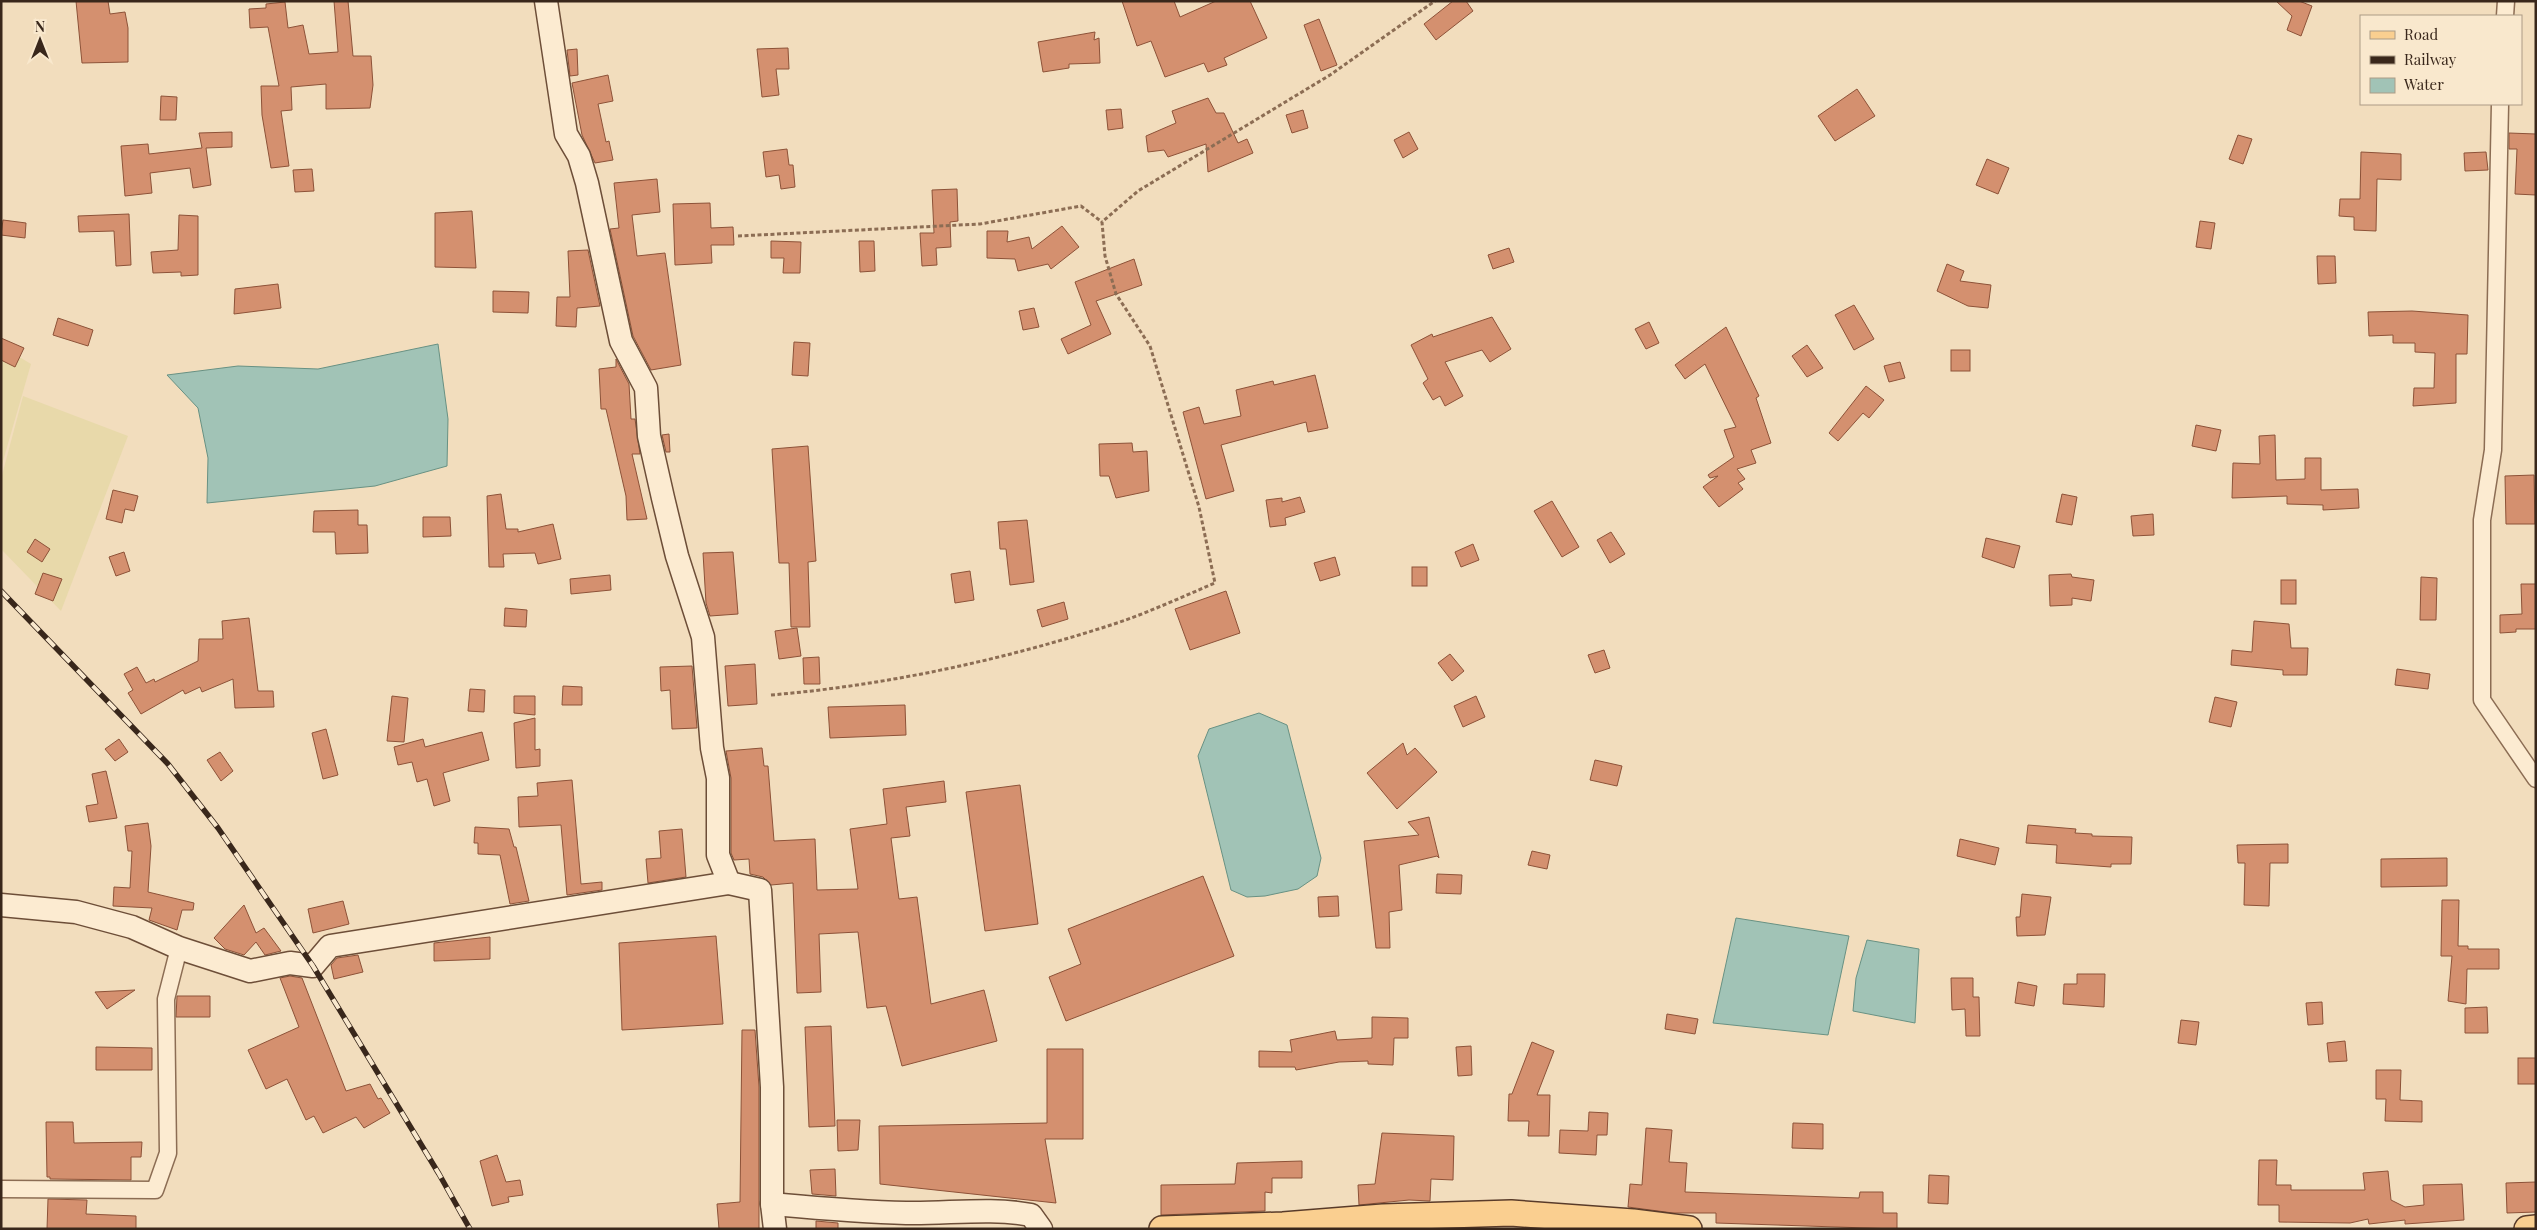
<svg xmlns="http://www.w3.org/2000/svg" width="2537" height="1230" viewBox="0 0 2537 1230" font-family="'Playfair Display',serif">
  <rect width="100%" height="100%" fill="#f2ddbd"/>
  <g fill="#e8d9aa">
    <polygon points="1,346 31,364 1,468"/>
    <polygon points="23,396 128,436 61,611 1,549 1,479"/>
  </g>
  <g fill="#a1c3b6" stroke="#689183">
    <polygon points="438,344 448,419 447,466 375,486 207,503 208,458 198,408 167,375 238,366 318,369"/>
    <polygon points="1259,713 1287,725 1321,858 1317,876 1298,889 1265,896 1247,897 1231,890 1198,756 1209,729"/>
    <polygon points="1736,918 1849,936 1828,1035 1713,1023"/>
    <polygon points="1867,940 1919,949 1915,1023 1853,1011 1856,978"/>
  </g>
  <g fill="#d4906f" stroke="#8d5238">
    <polygon points="76,1 108,1 110,14 125,12 128,28 128,62 82,63"/>
    <polygon points="334,1 348,1 353,56 371,56 373,85 370,108 326,109 326,84 291,87 292,110 281,111 289,166 271,168 262,115 261,86 279,86 268,27 250,28 249,9 266,8 266,4 285,2 288,28 303,25 309,54 338,52"/>
    <polygon points="1122,1 1174,1 1180,17 1216,1 1250,1 1267,38 1224,58 1227,65 1208,72 1204,63 1165,77 1151,41 1137,46"/>
    <polygon points="1453,1 1466,1 1473,11 1436,40 1424,24"/>
    <polygon points="2276,1 2299,1 2312,6 2301,36 2287,30 2292,16"/>
    <polygon points="1319,19 1337,65 1321,71 1304,25"/>
    <polygon points="1095,32 1094,40 1099,38 1100,63 1069,64 1069,68 1043,72 1038,42"/>
    <polygon points="788,48 789,69 776,69 779,95 762,97 757,49"/>
    <polygon points="577,49 578,75 570,76 567,50"/>
    <polygon points="608,75 613,101 598,104 606,142 609,141 613,160 595,163 582,135 572,83"/>
    <polygon points="1857,89 1875,116 1835,141 1818,116"/>
    <polygon points="161,96 177,97 176,120 160,120"/>
    <polygon points="1208,98 1216,113 1224,113 1238,143 1247,139 1253,153 1208,172 1206,144 1168,157 1164,150 1148,152 1146,136 1176,123 1172,111"/>
    <polygon points="1121,109 1123,128 1108,130 1106,110"/>
    <polygon points="1303,110 1308,128 1292,133 1286,115"/>
    <polygon points="232,132 232,147 206,148 211,185 193,188 190,168 150,173 152,193 125,196 121,146 148,144 149,154 202,148 199,133"/>
    <polygon points="1409,132 1418,149 1403,158 1394,140"/>
    <polygon points="2509,133 2536,134 2536,195 2515,194 2517,149 2509,149"/>
    <polygon points="2238,135 2252,139 2243,164 2229,159"/>
    <polygon points="787,149 789,165 793,165 795,187 781,189 779,175 766,177 763,152"/>
    <polygon points="2361,152 2401,154 2401,180 2377,179 2376,231 2354,230 2354,217 2339,216 2340,199 2360,199"/>
    <polygon points="2486,152 2488,170 2465,171 2464,153"/>
    <polygon points="1987,159 2009,168 1998,194 1976,185"/>
    <polygon points="312,169 314,191 295,192 293,170"/>
    <polygon points="657,179 660,212 632,215 637,256 665,253 681,365 651,370 633,336 610,229 619,228 614,183"/>
    <polygon points="957,189 958,221 950,222 951,247 936,248 937,265 922,266 920,233 934,233 932,190"/>
    <polygon points="710,203 711,228 733,227 734,245 711,245 712,263 675,265 673,204"/>
    <polygon points="472,211 476,268 435,267 435,213"/>
    <polygon points="129,214 131,265 116,266 114,231 79,232 78,216"/>
    <polygon points="179,215 198,216 198,275 181,276 181,272 153,273 151,252 178,250"/>
    <polygon points="3,220 26,223 25,238 1,235"/>
    <polygon points="2200,221 2215,223 2211,249 2196,247"/>
    <polygon points="1062,226 1079,247 1051,269 1048,264 1018,271 1015,259 987,258 987,231 1008,231 1007,242 1029,237 1032,249"/>
    <polygon points="771,241 801,242 800,273 783,273 784,258 771,258"/>
    <polygon points="859,241 874,241 875,271 860,272"/>
    <polygon points="1509,248 1514,262 1493,269 1488,255"/>
    <polygon points="588,250 600,306 577,308 576,327 556,326 557,297 570,297 568,251"/>
    <polygon points="2317,256 2335,256 2336,283 2318,284"/>
    <polygon points="1134,259 1142,285 1096,301 1111,334 1068,354 1061,339 1091,325 1075,282"/>
    <polygon points="1947,264 1964,271 1960,281 1991,285 1988,308 1968,306 1937,291"/>
    <polygon points="278,284 281,308 234,314 235,289"/>
    <polygon points="493,291 529,292 528,313 493,312"/>
    <polygon points="1854,305 1874,339 1854,350 1835,315"/>
    <polygon points="1034,308 1039,327 1023,330 1019,311"/>
    <polygon points="2412,311 2468,315 2467,354 2456,354 2456,403 2413,406 2414,388 2434,388 2435,353 2415,352 2415,343 2393,343 2393,335 2369,336 2368,312"/>
    <polygon points="1492,317 1511,349 1490,362 1482,350 1445,362 1463,396 1445,406 1440,396 1433,400 1423,383 1428,379 1411,345 1432,334 1433,337"/>
    <polygon points="58,318 93,330 88,346 53,335"/>
    <polygon points="1649,322 1659,343 1646,349 1635,329"/>
    <polygon points="1726,327 1759,396 1756,398 1771,443 1751,450 1756,463 1737,469 1745,479 1738,483 1743,489 1719,507 1703,487 1718,476 1710,478 1708,475 1734,457 1724,430 1736,427 1705,364 1685,379 1675,365"/>
    <polygon points="1,338 24,348 15,367 1,360"/>
    <polygon points="794,342 810,343 808,376 792,375"/>
    <polygon points="1807,345 1823,368 1807,377 1792,356"/>
    <rect x="1951" y="350" width="19" height="21"/>
    <polygon points="616,359 629,384 631,419 635,419 640,454 632,454 647,519 627,520 626,496 606,409 601,409 599,369 616,367"/>
    <polygon points="1900,362 1905,378 1889,382 1884,366"/>
    <polygon points="1315,375 1328,428 1308,432 1306,422 1221,445 1234,491 1206,499 1183,412 1199,407 1204,424 1241,416 1236,390 1273,381 1274,385"/>
    <polygon points="1866,386 1884,400 1869,418 1863,413 1838,441 1829,433"/>
    <polygon points="2196,425 2221,430 2216,451 2192,446"/>
    <polygon points="669,434 670,452 666,452 662,435"/>
    <polygon points="2275,435 2276,480 2305,479 2305,458 2321,458 2321,490 2358,489 2359,508 2323,510 2323,505 2287,504 2287,496 2232,498 2233,463 2260,464 2259,436"/>
    <polygon points="1132,443 1133,452 1147,451 1149,491 1116,498 1109,476 1100,476 1099,444"/>
    <polygon points="808,446 816,561 808,562 810,627 791,627 789,563 779,563 772,449"/>
    <polygon points="2534,475 2535,524 2506,524 2505,476"/>
    <polygon points="113,490 138,496 134,511 125,509 122,523 106,519"/>
    <polygon points="501,494 506,529 518,529 518,532 553,524 561,559 538,564 535,553 503,554 504,567 489,567 487,496"/>
    <polygon points="2062,494 2077,497 2072,525 2056,522"/>
    <polygon points="1300,497 1305,512 1285,518 1286,525 1270,527 1266,500 1282,498 1282,502"/>
    <polygon points="1552,501 1579,547 1562,557 1534,511"/>
    <polygon points="358,510 358,525 367,525 368,553 336,554 335,532 313,532 314,511"/>
    <polygon points="2153,514 2154,535 2133,536 2131,516"/>
    <polygon points="423,517 450,517 451,536 423,537"/>
    <polygon points="1027,520 1034,582 1010,585 1006,549 1000,549 998,522"/>
    <polygon points="1611,532 1625,554 1610,563 1597,540"/>
    <polygon points="1986,538 2020,546 2014,568 1982,557"/>
    <polygon points="35,539 50,549 42,562 27,552"/>
    <polygon points="1473,544 1479,560 1461,567 1455,552"/>
    <polygon points="124,552 130,571 116,576 109,557"/>
    <polygon points="733,552 738,614 710,616 706,603 703,553"/>
    <polygon points="1335,557 1340,575 1320,581 1314,563"/>
    <rect x="1412" y="567" width="15" height="19"/>
    <polygon points="970,571 974,600 955,603 951,574"/>
    <polygon points="43,573 62,579 53,601 35,594"/>
    <polygon points="2071,574 2072,577 2094,580 2091,601 2072,598 2072,605 2050,606 2049,575"/>
    <polygon points="610,575 611,590 571,594 570,579"/>
    <polygon points="2421,577 2437,578 2436,620 2420,620"/>
    <rect x="2281" y="580" width="15" height="24"/>
    <polygon points="2521,584 2536,584 2536,629 2516,629 2516,632 2500,633 2500,615 2522,614"/>
    <polygon points="1226,591 1240,633 1190,650 1175,609"/>
    <polygon points="1064,602 1068,619 1042,627 1037,610"/>
    <polygon points="505,608 527,610 526,627 504,626"/>
    <polygon points="249,618 258,691 273,691 274,707 235,708 233,679 202,692 200,687 185,694 183,690 141,714 128,693 133,690 124,674 137,667 146,683 154,679 155,682 198,661 199,639 223,639 222,621"/>
    <polygon points="2254,621 2289,624 2291,648 2308,648 2307,675 2283,675 2283,670 2231,665 2232,650 2252,652"/>
    <polygon points="797,628 801,656 779,659 775,631"/>
    <polygon points="1604,650 1610,668 1595,673 1588,655"/>
    <polygon points="1450,654 1464,671 1452,681 1438,663"/>
    <polygon points="819,657 820,684 804,684 803,658"/>
    <polygon points="755,664 757,704 728,706 725,666"/>
    <polygon points="692,666 697,728 672,729 670,690 661,691 660,667"/>
    <polygon points="2397,669 2430,674 2428,689 2395,685"/>
    <polygon points="563,686 582,687 582,705 562,705"/>
    <polygon points="470,689 485,690 484,712 468,711"/>
    <polygon points="392,696 408,698 404,742 387,741"/>
    <polygon points="514,696 535,696 535,715 514,713"/>
    <polygon points="1476,696 1485,717 1463,727 1454,706"/>
    <polygon points="2215,697 2237,702 2231,727 2209,722"/>
    <polygon points="905,705 906,735 830,738 828,707"/>
    <polygon points="535,718 535,750 540,749 540,766 516,768 514,723"/>
    <polygon points="326,729 338,775 323,779 312,733"/>
    <polygon points="482,732 489,760 443,773 450,801 434,806 427,779 417,782 412,762 398,765 394,747 423,739 425,747"/>
    <polygon points="119,739 128,752 115,761 105,749"/>
    <polygon points="1403,743 1407,755 1415,748 1437,772 1397,809 1367,773"/>
    <polygon points="762,748 764,766 768,766 774,841 815,839 817,890 858,889 850,829 887,824 883,789 944,781 946,802 906,807 910,836 891,838 899,899 917,897 931,1004 984,990 997,1041 902,1066 886,1006 867,1008 858,932 819,934 821,992 797,993 793,883 771,885 763,877 750,874 749,859 734,860 731,853 731,778 726,751"/>
    <polygon points="220,752 233,771 221,781 207,760"/>
    <polygon points="1595,760 1622,766 1617,786 1590,780"/>
    <polygon points="106,771 117,818 89,822 86,806 98,804 92,774"/>
    <polygon points="572,780 581,884 602,882 602,890 567,895 561,825 519,827 518,797 538,796 537,783"/>
    <polygon points="1020,785 1038,924 985,931 966,792"/>
    <polygon points="1429,817 1439,858 1437,856 1399,865 1402,910 1389,912 1390,948 1376,948 1364,841 1419,835 1408,822"/>
    <polygon points="148,823 151,846 148,892 194,903 193,910 182,910 177,930 149,920 152,908 113,906 114,887 130,888 132,851 128,851 125,826"/>
    <polygon points="2028,825 2076,829 2075,833 2092,834 2092,836 2132,837 2131,864 2111,864 2111,867 2056,863 2057,845 2026,843"/>
    <polygon points="475,827 509,829 514,847 516,847 529,901 510,904 500,855 478,854 478,843 474,843"/>
    <polygon points="682,829 686,877 648,883 646,859 661,858 659,831"/>
    <polygon points="1960,839 1999,848 1995,865 1957,856"/>
    <polygon points="2288,844 2288,863 2270,863 2269,906 2244,905 2245,863 2238,863 2237,845"/>
    <polygon points="1532,851 1550,855 1547,869 1528,865"/>
    <polygon points="2447,858 2447,886 2381,887 2381,859"/>
    <polygon points="1437,874 1462,875 1461,894 1436,893"/>
    <polygon points="1203,876 1234,956 1066,1021 1049,977 1081,964 1068,929"/>
    <polygon points="2022,894 2051,897 2045,935 2017,936 2016,917 2020,917"/>
    <polygon points="1338,896 1339,916 1319,917 1318,897"/>
    <polygon points="2442,900 2459,900 2458,946 2468,946 2468,949 2499,949 2499,969 2467,969 2466,1004 2448,1001 2452,956 2441,956"/>
    <polygon points="343,901 349,924 313,933 308,909"/>
    <polygon points="244,905 256,933 264,928 281,951 265,955 256,942 244,955 225,949 214,938"/>
    <polygon points="716,936 723,1024 622,1030 619,943"/>
    <polygon points="490,937 490,959 434,961 434,943"/>
    <polygon points="358,955 363,972 334,979 331,965 337,958"/>
    <polygon points="2077,974 2105,974 2104,1007 2063,1004 2064,984 2077,984"/>
    <polygon points="290,976 302,978 346,1091 370,1084 378,1099 381,1098 390,1113 364,1128 356,1117 323,1133 314,1116 306,1120 287,1079 266,1089 248,1050 299,1027 280,978"/>
    <polygon points="1951,978 1973,978 1973,997 1979,997 1980,1036 1966,1036 1965,1009 1952,1010"/>
    <polygon points="2018,982 2037,986 2034,1006 2015,1003"/>
    <polygon points="135,990 107,1009 95,992"/>
    <polygon points="177,996 210,996 210,1017 176,1017"/>
    <polygon points="2322,1002 2323,1024 2308,1025 2306,1003"/>
    <polygon points="2487,1007 2488,1033 2465,1033 2465,1008"/>
    <polygon points="1667,1014 1698,1019 1695,1034 1665,1029"/>
    <polygon points="1372,1017 1408,1018 1408,1038 1394,1038 1393,1065 1368,1064 1368,1061 1339,1062 1296,1070 1295,1067 1259,1067 1259,1051 1292,1052 1290,1040 1335,1031 1337,1040 1372,1038"/>
    <polygon points="2181,1020 2199,1022 2196,1045 2178,1043"/>
    <polygon points="831,1026 835,1126 809,1127 805,1027"/>
    <polygon points="742,1030 755,1030 759,1087 759,1229 719,1229 717,1204 740,1202"/>
    <polygon points="2345,1041 2347,1061 2329,1062 2327,1043"/>
    <polygon points="1532,1042 1554,1051 1537,1095 1550,1095 1549,1136 1528,1136 1529,1121 1508,1121 1509,1094 1512,1094"/>
    <polygon points="1471,1046 1472,1075 1458,1076 1456,1047"/>
    <polygon points="96,1047 152,1048 152,1070 96,1070"/>
    <polygon points="1047,1049 1083,1049 1083,1139 1045,1139 1056,1203 880,1184 879,1126 1047,1123"/>
    <rect x="2518" y="1058" width="18" height="26"/>
    <polygon points="2376,1070 2401,1070 2400,1100 2422,1101 2422,1122 2385,1121 2386,1099 2376,1099"/>
    <polygon points="1589,1112 1608,1113 1607,1135 1597,1135 1596,1155 1559,1153 1560,1130 1588,1131"/>
    <polygon points="837,1120 860,1120 858,1150 838,1151"/>
    <polygon points="46,1122 73,1122 74,1143 142,1142 141,1157 131,1157 131,1180 50,1179 50,1177 47,1177"/>
    <polygon points="1793,1123 1823,1124 1823,1149 1792,1148"/>
    <polygon points="1646,1128 1672,1130 1669,1162 1687,1163 1685,1192 1859,1198 1860,1192 1883,1192 1883,1213 1897,1213 1897,1229 1716,1223 1716,1213 1673,1213 1628,1207 1630,1184 1642,1185"/>
    <polygon points="1382,1133 1454,1136 1453,1180 1431,1179 1430,1201 1409,1200 1359,1205 1358,1185 1375,1184"/>
    <polygon points="497,1155 506,1182 520,1180 523,1195 508,1197 509,1202 492,1206 480,1161"/>
    <polygon points="2259,1160 2277,1160 2276,1185 2291,1185 2291,1190 2365,1190 2363,1173 2388,1171 2391,1200 2405,1207 2424,1205 2423,1185 2462,1184 2464,1220 2405,1224 2405,1220 2369,1224 2368,1219 2350,1223 2279,1222 2279,1205 2258,1205"/>
    <polygon points="1302,1161 1302,1178 1272,1178 1272,1193 1265,1192 1265,1211 1161,1215 1161,1185 1235,1184 1237,1163"/>
    <polygon points="835,1169 836,1196 812,1194 810,1170"/>
    <polygon points="1929,1175 1949,1176 1948,1204 1928,1203"/>
    <polygon points="2536,1182 2536,1212 2507,1213 2506,1183"/>
    <polygon points="48,1199 87,1200 86,1214 136,1216 136,1229 47,1229"/>
    <polygon points="816,1221 838,1223 838,1229 816,1229"/>
  </g>
  <g fill="none" stroke-linecap="round" stroke-linejoin="round">
    <defs>
      <g id="street">
        <polyline points="2505,16 2506,1"/>
        <polyline points="2500,104 2493,450 2482,520 2482,700 2536,779"/>
        <polyline points="1,1189 155,1190 168,1153 166,999 179,948"/>
      </g>
      <g id="secondary">
        <polyline points="546,1 566,134 579,156 587,183 621,341 646,388 649,436 663,498 677,556 703,637 712,748 718,778 718,855 729,883"/>
        <polyline points="1,905 76,912 132,927 179,948 250,971 290,963 313,966 330,946 729,883 760,890 772,1087 772,1204 775,1229"/>
        <path d="M 772,1204 C 817,1208 861,1212 906,1213 C 948,1214 990,1207 1031,1215 L 1041,1229"/>
      </g>
      <g id="primary">
        <polyline points="1162,1229 1283,1225 1383,1217 1511,1213 1633,1222 1689,1229"/>
        <polyline points="2527,1229 2536,1228"/>
      </g>
    </defs>
    <use href="#street" stroke="#8c6d54" stroke-width="19"/>
    <use href="#secondary" stroke="#6d4e38" stroke-width="25"/>
    <use href="#primary" stroke="#593b29" stroke-width="28"/>
    <g stroke="#8c6d54" stroke-width="3" stroke-dasharray="4 2.5" stroke-linecap="butt">
      <polyline points="738,236 980,224 1081,206 1102,222"/>
      <path d="M 771,695 C 889,685 1008,659 1120,622 C 1152,611 1184,596 1215,583 L 1199,507 L 1150,346 L 1116,294 L 1105,256 L 1102,222 L 1138,191 L 1330,75 L 1435,1"/>
    </g>
    <use href="#street" stroke="#fcebd1" stroke-width="16"/>
    <use href="#secondary" stroke="#fcebd1" stroke-width="22"/>
    <use href="#primary" stroke="#facf90" stroke-width="25"/>
    <defs>
      <polyline id="rail" points="1,591 168,764 218,828 313,966 439,1174 470,1229"/>
    </defs>
    <use href="#rail" stroke="#39271b" stroke-width="5.5"/>
    <use href="#rail" stroke="#f9e8cd" stroke-width="4" stroke-dasharray="11" stroke-linecap="butt"/>
  </g>
  <rect width="2537" height="1230" fill="none" stroke="#39271b" stroke-width="5"/>
  <rect x="2360" y="15" width="162" height="90" fill="#f9e8cd" stroke="#ac9b86"/>
  <rect x="2370" y="31" width="25" height="8" fill="#facf90" stroke="#ac9b86"/>
  <text x="2404" y="40" font-size="15" fill="#39271b">Road</text>
  <rect x="2370" y="56" width="25" height="8" fill="#39271b" stroke="#ac9b86"/>
  <text x="2404" y="65" font-size="15" fill="#39271b">Railway</text>
  <rect x="2370" y="78" width="25" height="15" fill="#a1c3b6" stroke="#ac9b86"/>
  <text x="2404" y="90" font-size="15" fill="#39271b">Water</text>
  <g transform="translate(40 40)" stroke="#f9e8cd" stroke-width="4" paint-order="stroke">
  <path d="M0-4L9 19L0 12L-9 19Z" fill="#39271b"/>
  <text y="-8" font-size="14" font-weight="bold" text-anchor="middle" fill="#39271b">N</text>
  </g>
</svg>
